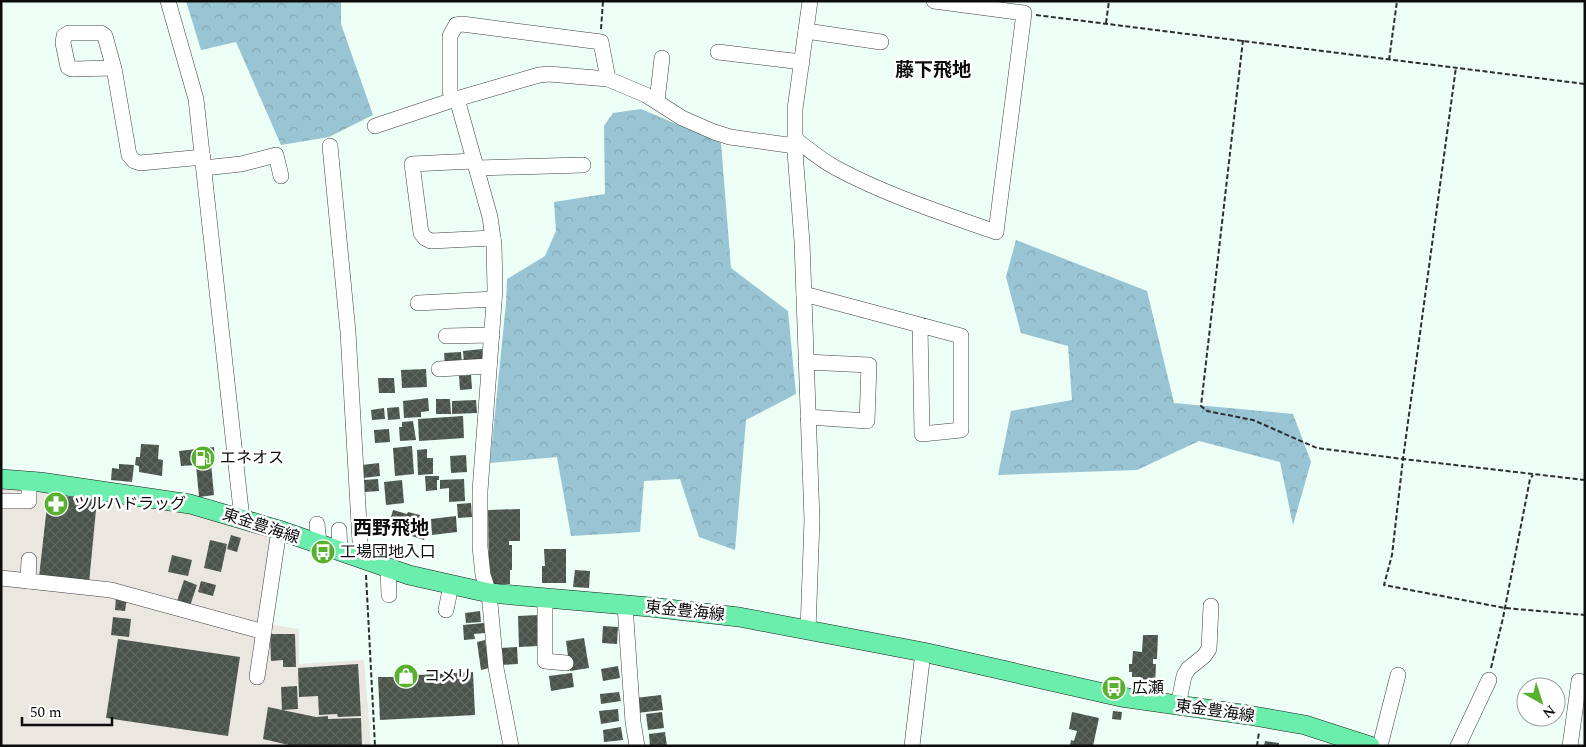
<svg xmlns="http://www.w3.org/2000/svg" width="1586" height="747" viewBox="0 0 1586 747" font-family="Spectral,'Noto Sans JP',serif">
  <defs>
    <pattern id="forest-crowns" width="20" height="18" patternUnits="userSpaceOnUse" patternTransform="scale(1.25)"><rect width="20" height="18" fill="#99c4d4"/><path d="M2 6a3 3 0 1 1 6 0M12 15a3 3 0 1 1 6 0" fill="none" stroke="#83a7b5"/></pattern>
    <pattern id="building-cross-hatch" width="8" height="8" patternUnits="userSpaceOnUse" patternTransform="scale(1.25)"><rect width="8" height="8" fill="#49534a"/><path d="M0 0l8 8M0 8l8-8" fill="none" stroke="#5f6760"/></pattern>
  </defs>
  <rect width="100%" height="100%" fill="#ecfef5"/>
  <polygon fill="#eae6e0" points="1,486 155,503 281,536 268,624 299,629 299,664 364,660 371,746 1,746"/>
  <g fill="url(#forest-crowns)">
    <polygon points="186,1 341,1 341,24 373,115 329,137 281,145 236,42 201,50"/>
    <polygon points="641,109 721,143 731,268 788,311 796,394 746,420 735,550 699,537 680,479 644,481 640,532 571,536 557,457 490,463 506,303 507,279 545,256 556,231 554,202 605,194 604,126 613,113"/>
    <polygon points="1016,240 1147,291 1174,403 1293,414 1311,462 1293,525 1280,462 1199,441 1137,470 998,475 1011,411 1072,400 1068,346 1021,333 1006,277"/>
  </g>
  <g fill="url(#building-cross-hatch)">
    <polygon points="482,349 484,362 464,364 463,351"/>
    <polygon points="461,352 462,364 445,365 444,353"/>
    <polygon points="426,369 427,387 402,388 401,370"/>
    <polygon points="471,375 472,389 460,390 459,376"/>
    <polygon points="378,378 394,378 395,393 379,393"/>
    <polygon points="428,398 429,411 421,412 421,417 404,418 403,401"/>
    <polygon points="436,399 450,399 451,414 436,414"/>
    <polygon points="476,400 477,413 452,414 452,401"/>
    <polygon points="399,407 400,419 388,420 387,408"/>
    <polygon points="384,408 385,419 372,420 371,410"/>
    <polygon points="463,416 464,438 419,441 418,419"/>
    <polygon points="413,421 416,440 400,441 399,427 402,427 402,422"/>
    <polygon points="389,429 390,442 375,443 374,430"/>
    <polygon points="141,444 159,445 158,459 163,460 162,476 139,472 139,466 135,465 136,457 140,457"/>
    <polygon points="412,446 414,474 395,476 393,448"/>
    <polygon points="214,447 215,463 211,463 214,495 199,497 196,465 181,466 179,451"/>
    <polygon points="427,449 427,458 433,458 433,474 418,475 417,450"/>
    <polygon points="466,455 467,472 451,473 450,456"/>
    <polygon points="379,463 380,476 363,478 362,465"/>
    <polygon points="119,464 134,465 132,482 111,480 112,468 119,469"/>
    <polygon points="425,476 439,476 439,480 437,480 437,490 426,491"/>
    <polygon points="378,479 379,491 365,492 364,480"/>
    <polygon points="464,479 465,501 449,502 449,488 440,489 440,480"/>
    <polygon points="402,480 404,503 386,505 384,482"/>
    <polygon points="61,496 97,499 89,583 39,577 47,506"/>
    <polygon points="471,503 472,517 458,518 457,504"/>
    <polygon points="520,509 520,541 509,541 509,545 512,545 512,570 510,570 510,584 489,584 488,510"/>
    <polygon points="393,510 407,514 408,512 420,515 419,519 429,521 424,540 402,533 402,531 388,527"/>
    <polygon points="456,516 457,532 432,535 431,519"/>
    <polygon points="231,535 241,538 237,552 227,549"/>
    <polygon points="210,540 227,544 221,572 204,568"/>
    <polygon points="544,549 566,549 566,583 542,583 542,566 545,566"/>
    <polygon points="172,555 192,560 188,576 168,572"/>
    <polygon points="575,570 590,571 589,588 573,587"/>
    <polygon points="184,580 197,585 190,606 177,601"/>
    <polygon points="201,581 216,585 213,596 198,592"/>
    <polygon points="116,597 127,598 125,611 115,610"/>
    <polygon points="480,611 481,622 466,623 465,613"/>
    <polygon points="538,615 538,646 519,647 518,616"/>
    <polygon points="113,617 131,619 129,637 111,635"/>
    <polygon points="484,623 485,633 474,634 475,639 464,640 463,625"/>
    <polygon points="603,626 618,627 617,644 602,643"/>
    <polygon points="270,634 295,634 296,667 283,667 283,660 271,661"/>
    <polygon points="1143,635 1158,635 1157,659 1153,659 1153,664 1156,664 1155,686 1140,685 1141,677 1132,677 1132,672 1129,672 1129,664 1132,664 1133,651 1142,652"/>
    <polygon points="584,638 589,668 570,671 566,641"/>
    <polygon points="118,639 240,657 228,736 106,718"/>
    <polygon points="485,640 489,668 481,670 477,642"/>
    <polygon points="517,647 518,664 501,665 500,648"/>
    <polygon points="358,664 361,716 338,717 337,714 319,715 318,696 299,697 298,668"/>
    <polygon points="618,666 620,678 603,681 601,669"/>
    <polygon points="415,671 419,675 473,672 475,715 380,720 378,677 393,677 396,672"/>
    <polygon points="572,673 574,687 551,691 549,676"/>
    <polygon points="297,686 298,709 282,710 281,687"/>
    <polygon points="619,692 621,701 601,704 600,694"/>
    <polygon points="661,695 663,710 637,713 635,698"/>
    <polygon points="268,707 316,717 328,716 328,719 361,718 362,746 293,746 263,739"/>
    <polygon points="618,709 619,721 601,724 599,711"/>
    <polygon points="1113,711 1122,712 1121,720 1112,719"/>
    <polygon points="662,712 664,728 648,730 646,714"/>
    <polygon points="1072,712 1099,718 1093,746 1070,746 1071,740 1074,741 1077,731 1069,729"/>
    <polygon points="621,727 623,740 604,742 603,730"/>
    <polygon points="665,732 667,746 650,746 649,734"/>
    <polygon points="1265,741 1279,743 1279,746 1264,746"/>
  </g>
  <g fill="none" stroke-linecap="round" stroke-linejoin="round">
    <defs>
      <g id="minor">
        <polyline points="168,1 196,99 242,519"/>
        <polyline points="806,31 881,42"/>
        <polyline points="718,52 802,62"/>
        <polyline points="114,68 72,69 68,67 63,43 64,36 69,33 101,33 105,36 113,65 114,68 129,155 134,161 140,163 203,157"/>
        <polyline points="457,99 490,217 494,245 495,289 480,491 480,547 483,575 489,593 496,668 511,746"/>
        <polyline points="453,100 450,91 450,36 456,25 462,24 601,42 608,79"/>
        <polyline points="657,101 662,58"/>
        <polyline points="375,126 453,100 539,75 549,74 608,79 646,95 682,118 714,132 730,137 795,146"/>
        <path d="M 795,139 C 808,149 821,160 836,168 C 886,195 942,213 996,232 L 1024,13 L 934,1"/>
        <polyline points="330,146 348,332 361,559"/>
        <polyline points="474,161 412,164 421,233 425,238 431,241 493,238"/>
        <polyline points="204,168 241,164 276,155 281,176"/>
        <polyline points="477,168 583,165"/>
        <polyline points="804,294 961,336 961,430 922,434 920,325"/>
        <polyline points="418,303 494,299"/>
        <polyline points="446,336 492,335"/>
        <polyline points="806,362 869,365 867,421 808,417"/>
        <polyline points="439,369 489,366"/>
        <polyline points="1,501 29,501 29,481"/>
        <polyline points="317,524 319,544"/>
        <polyline points="339,530 340,552"/>
        <polyline points="388,568 389,595"/>
        <polyline points="1,578 111,590 264,632"/>
        <polyline points="28,581 29,560"/>
        <polyline points="545,599 545,661 566,663"/>
        <polyline points="625,605 633,722 637,746"/>
        <polyline points="446,610 451,585"/>
        <polyline points="808,630 812,520 802,242 795,152 795,109 810,1"/>
        <polyline points="257,677 279,530"/>
        <polyline points="1178,706 1184,676 1188,669 1204,656 1209,649 1211,606"/>
        <polyline points="912,746 923,652"/>
        <polyline points="1380,746 1398,675"/>
        <polyline points="1458,746 1489,680"/>
        <polyline points="1570,746 1579,681"/>
      </g>
      <polyline id="major" points="1,479 40,482 190,504 279,530 409,575 489,593 650,607 739,617 923,652 1121,697 1248,715 1305,725 1370,746"/>
    </defs>
    <use href="#minor" stroke="#3f3f3f" stroke-width="16"/>
    <use href="#major" stroke="#1d1d1d" stroke-width="20"/>
    <g stroke="#2e2e2e" stroke-width="2" stroke-dasharray="5 2.5" stroke-linecap="butt">
      <polyline points="1036,15 1585,84"/>
      <polyline points="1106,23 1109,1"/>
      <polyline points="601,29 603,1"/>
      <polyline points="1243,40 1201,406 1207,411 1253,420 1317,448 1403,459 1456,67"/>
      <polyline points="1389,60 1397,1"/>
      <polyline points="1585,480 1403,459 1392,555 1384,585 1505,608 1585,615"/>
      <polyline points="366,575 375,746"/>
      <polyline points="1491,668 1503,618 1530,479 1533,475"/>
      <polyline points="1257,746 1259,732"/>
    </g>
    <use href="#minor" stroke="#fff" stroke-width="15"/>
    <use href="#major" stroke="#6beeab" stroke-width="19"/>
  </g>
  <defs>
    <symbol id="fuel-disc" viewBox="-11 -11 22 22"><circle r="9.5" fill="#58b02f" stroke="#fff"/><path d="M-5.5-6h7V0h2V4h1.3V-2.5L3-4.5l.8-.8L6-3V5H2.5V1h-1V6h-7ZM-4.2-4.7v3.2H.2V-4.7Z" fill="#fff"/></symbol>
    <symbol id="pharmacy-disc" viewBox="-11 -11 22 22"><circle r="9.5" fill="#58b02f" stroke="#fff"/><path d="M-2-6h4v4h4v4h-4v4h-4v-4h-4v-4h4Z" fill="#fff"/></symbol>
    <symbol id="bus-disc" viewBox="-11 -11 22 22"><circle r="9.5" fill="#58b02f" stroke="#fff"/><path d="M-5-6H5V4H4V6H2V4H-2V6H-4V4H-5ZM-3.5-4V0h7V-4ZM-3.5 1.2v1.5H-2V1.2ZM2 1.2v1.5H3.5V1.2Z" fill="#fff"/></symbol>
    <symbol id="shop-disc" viewBox="-11 -11 22 22"><circle r="9.5" fill="#58b02f" stroke="#fff"/><path d="M-5-2.5h2.3a2.7 3.5 0 0 1 5.4 0H5L5.5 6h-11ZM-1.5-2.5h3a1.5 2.3 0 0 0-3 0Z" fill="#fff"/></symbol>
  </defs>
  <g fill-rule="evenodd">
    <use href="#fuel-disc" x="189" y="444" width="28" height="28"/>
    <use href="#pharmacy-disc" x="42" y="490" width="28" height="28"/>
    <use href="#bus-disc" x="309" y="538" width="28" height="28"/>
    <use href="#shop-disc" x="392" y="662" width="28" height="28"/>
    <use href="#bus-disc" x="1100" y="674" width="28" height="28"/>
  </g>
  <g text-anchor="middle" dominant-baseline="central" stroke-width="5" stroke-linejoin="round" paint-order="stroke">
    <g font-size="16" fill="#0c0c0c" stroke="#fff" text-anchor="start">
      <text x="220" y="458">エネオス</text>
      <text x="74" y="504">ツルハドラッグ</text>
      <text x="340" y="552">工場団地入口</text>
      <text x="424" y="676">コメリ</text>
      <text x="1132" y="688">広瀬</text>
    </g>
    <g font-size="16" fill="#0c0c0c" stroke="#fff">
      <text transform="translate(261 526) rotate(18)">東金豊海線</text>
      <text transform="translate(685 611) rotate(6)">東金豊海線</text>
      <text transform="translate(1215 711) rotate(8)">東金豊海線</text>
    </g>
    <g font-size="19" font-weight="bold" fill="#0c0c0c" stroke="#fff">
      <text x="933" y="70">藤下飛地</text>
      <text x="391" y="528">西野飛地</text>
    </g>
  </g>
  <rect width="1586" height="747" fill="none" stroke="#0c0c0c" stroke-width="5"/>
  <g transform="translate(1541 702) rotate(141)"><circle r="24" fill="#ffffff" stroke="#9e9e9e"/>
  <path d="M0-4L9 19L0 12L-9 19Z" fill="#58b02f"/>
  <text y="-8" font-size="14" font-weight="bold" text-anchor="middle" fill="#0c0c0c">N</text>
  </g>
  <path d="M22 717v8h90v-8" fill="none" stroke="#0c0c0c" stroke-width="2.5"/>
  <text x="30" y="717" font-size="15" fill="#0c0c0c" stroke="#ffffff" stroke-width="4" paint-order="stroke">50 m</text>
</svg>
